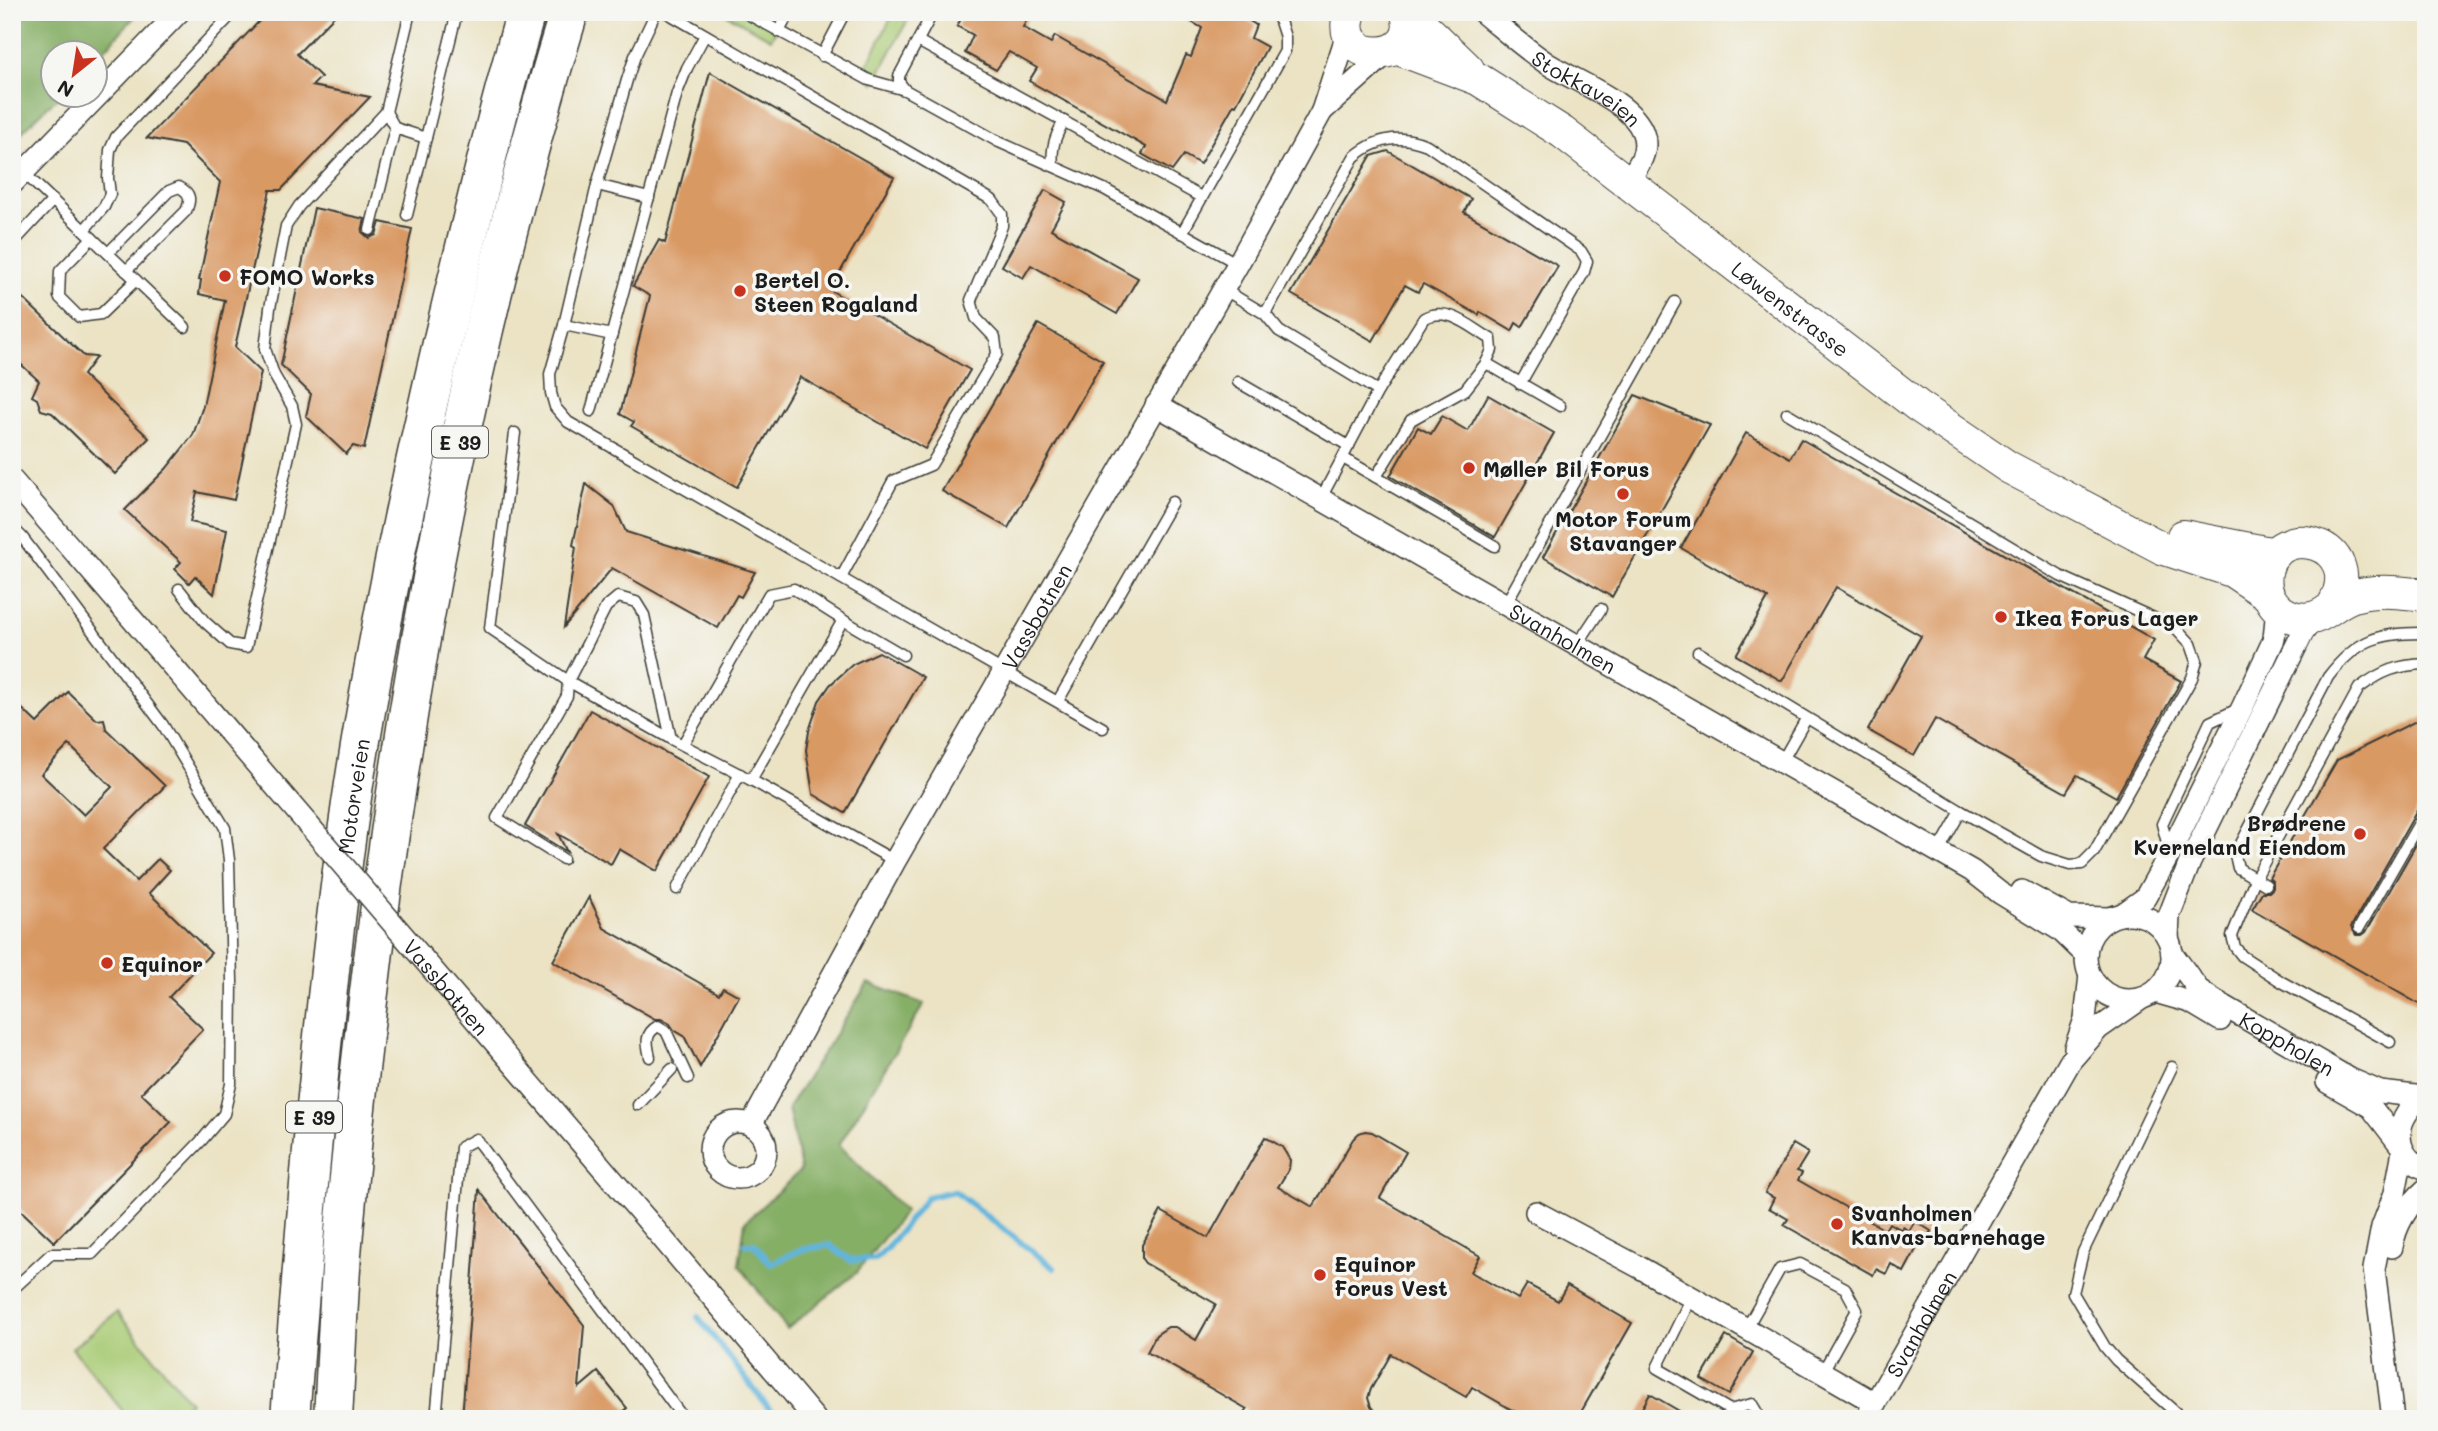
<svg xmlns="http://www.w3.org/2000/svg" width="2438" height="1431" viewBox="0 0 2438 1431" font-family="Mali,sans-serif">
  <rect width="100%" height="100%" fill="#f6f6f2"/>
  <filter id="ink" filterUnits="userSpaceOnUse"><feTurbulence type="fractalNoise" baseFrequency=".0143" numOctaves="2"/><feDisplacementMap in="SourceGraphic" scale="14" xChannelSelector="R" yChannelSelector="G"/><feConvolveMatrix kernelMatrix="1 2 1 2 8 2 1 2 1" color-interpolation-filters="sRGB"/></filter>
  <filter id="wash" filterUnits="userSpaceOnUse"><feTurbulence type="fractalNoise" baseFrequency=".00686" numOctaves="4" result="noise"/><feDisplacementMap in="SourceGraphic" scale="28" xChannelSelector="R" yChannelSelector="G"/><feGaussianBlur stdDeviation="1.57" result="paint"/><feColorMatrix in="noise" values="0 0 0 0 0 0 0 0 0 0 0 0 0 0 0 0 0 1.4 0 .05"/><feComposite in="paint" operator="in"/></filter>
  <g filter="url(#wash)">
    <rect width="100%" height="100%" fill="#ebe3c4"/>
    <g fill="#a9cb74" stroke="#627448" stroke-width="2">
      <polygon points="722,12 786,12 771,39"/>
      <polygon points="894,12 912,12 874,83 864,71"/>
      <polygon points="117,1312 190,1402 170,1419 129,1419 72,1348"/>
    </g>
    <g fill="#86af66" stroke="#516641" stroke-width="2">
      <polygon points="12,12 139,12 95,60 94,52 52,52 52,94 62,95 48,106 12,142"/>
      <polygon points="868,983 924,1004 839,1145 905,1211 856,1273 787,1329 739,1265 745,1222 801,1170 788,1108"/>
    </g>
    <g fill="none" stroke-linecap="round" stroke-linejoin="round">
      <g stroke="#61b5dd" stroke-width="6">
        <polyline points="745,1244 754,1244 771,1264 800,1250 829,1245 850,1260 875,1259 887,1248 927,1197 954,1191 1054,1268"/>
        <polyline points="698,1317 777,1419"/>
      </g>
    </g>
    <g id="blocks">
      <g fill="#d99963" fill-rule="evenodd">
        <polygon points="268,12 338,12 297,54 321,77 312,86 370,97 281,190 270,190 235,347 261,372 234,500 197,492 190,522 227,530 214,594 195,576 189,583 175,569 181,562 125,510 166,469 193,435 203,406 225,300 199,294 201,280 199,280 220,182 183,145 147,138"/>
        <polygon points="965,12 1031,12 1023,27 1051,43 1055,36 1167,100 1186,55 1191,57 1202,28 1174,12 1234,12 1256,25 1251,38 1267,47 1236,105 1234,104 1200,164 1184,155 1172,171 1142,154 1146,147 1029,81 1037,68 1009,52 996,70 965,53 973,35 957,26"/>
        <polygon points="710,72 894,177 830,290 970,370 925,449 800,377 737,487 631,426 634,422 620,414 650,296 633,286 659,240 665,243"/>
        <polygon points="1388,151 1471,199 1464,212 1558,266 1522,327 1516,323 1512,331 1480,312 1479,315 1423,284 1418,292 1405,285 1373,341 1291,294 1371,156"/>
        <polygon points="1045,190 1066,202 1051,229 1138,278 1117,314 1031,265 1023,278 1002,266"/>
        <polygon points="314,208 365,219 362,232 369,238 376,235 380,222 412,229 364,449 353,446 346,454 306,416 311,394 281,365"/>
        <polygon points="12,288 84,356 96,357 83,375 149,438 115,474 52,413 41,410 37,399 32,396 39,381 12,356"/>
        <polygon points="1038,324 1103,361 1008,528 942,491"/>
        <polygon points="1488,395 1554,433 1495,537 1390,476 1418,427 1431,434 1442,416 1468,431"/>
        <polygon points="1635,395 1710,425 1612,597 1543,557"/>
        <polygon points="1746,433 1790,458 1801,439 2154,640 2143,660 2181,681 2116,797 2077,775 2066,793 1935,719 1914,756 1868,730 1921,636 1836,587 1782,681 1736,655 1768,598 1681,548"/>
        <polygon points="586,484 614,506 626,532 755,572 741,597 737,595 718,628 612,568 564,627 576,547 573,545"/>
        <polygon points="879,652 923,677 845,813 813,794 806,750 809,731 819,701 830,685 853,664"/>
        <path d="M 68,692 L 97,720 L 104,719 L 106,729 L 165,786 L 103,849 L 136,881 L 158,859 L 170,870 L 149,893 L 211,953 L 169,997 L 203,1029 L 141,1093 L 171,1122 L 54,1242 L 12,1202 L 12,941 L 19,934 L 12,927 L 12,699 L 37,723 ZM 69,745 L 112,787 L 84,815 L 41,774 Z"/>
        <polygon points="590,710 709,777 657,871 619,849 611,864 558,834 567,852 525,826"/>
        <polygon points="2426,716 2426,803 2419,807 2351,927 2356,935 2362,935 2366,932 2426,827 2426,1008 2252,909 2262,892 2269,892 2273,888 2273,882 2269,878 2337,760"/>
        <polygon points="589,897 604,928 719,994 723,987 739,996 700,1067 684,1036 674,1030 670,1024 661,1019 655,1019 553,961"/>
        <polygon points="1365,1131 1372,1132 1406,1152 1380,1198 1480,1256 1471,1272 1518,1299 1527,1284 1558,1301 1567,1285 1632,1323 1577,1419 1528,1419 1472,1387 1466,1397 1391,1354 1371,1389 1368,1398 1371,1407 1382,1419 1241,1419 1247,1409 1147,1352 1156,1335 1168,1327 1175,1327 1196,1340 1216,1304 1145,1263 1142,1259 1142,1245 1161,1211 1208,1238 1265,1137 1282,1147 1290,1160 1289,1169 1278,1187 1313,1207 1353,1139 1359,1133"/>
        <polygon points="1793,1144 1808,1153 1797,1171 1802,1173 1798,1180 1885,1230 1889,1223 1902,1230 1903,1227 1909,1231 1915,1221 1931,1231 1924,1244 1920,1242 1904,1272 1891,1264 1886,1274 1876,1269 1873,1275 1784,1225 1788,1219 1769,1208 1774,1198 1765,1193"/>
        <polygon points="479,1190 584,1325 579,1388 598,1372 627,1408 613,1419 462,1419"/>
        <polygon points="1726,1336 1753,1352 1729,1395 1701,1379"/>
        <polygon points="1650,1394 1693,1419 1636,1419"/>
      </g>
    </g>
  </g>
  <g filter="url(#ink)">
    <use href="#blocks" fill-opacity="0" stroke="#3b3a35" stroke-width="2"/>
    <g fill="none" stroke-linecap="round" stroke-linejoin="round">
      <defs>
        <g id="service">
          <polyline points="656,12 635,56 627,80 597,185 564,325 550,374 551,393 555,407 568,422 1103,728"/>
          <polyline points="666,12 992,200 1002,214 1002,226 971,300 976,318 995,338 997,354 931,465 893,481 841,578"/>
          <polyline points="744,12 869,80 905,90"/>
          <polyline points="933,12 899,76 899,82 905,90 999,142 1104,189 1238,264"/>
          <polyline points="779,32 789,12"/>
          <polyline points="918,41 1201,197"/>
          <polyline points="822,56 845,12"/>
          <polyline points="395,128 426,138"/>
          <path d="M 1053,166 C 1051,147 1055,137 1064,121"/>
          <polyline points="23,172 185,327"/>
          <polyline points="597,185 649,198"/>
          <polyline points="407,215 457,12"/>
          <polyline points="84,230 104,207 110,194 108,178 110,150 116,137 234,12"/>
          <polyline points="370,230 395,128 386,112"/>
          <polyline points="1182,233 1285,51 1285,37 1277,12"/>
          <polyline points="92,238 60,271 59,297 79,317 101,314 136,280"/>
          <polyline points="12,244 53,200"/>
          <path d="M 108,253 L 169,191 L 179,187 C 191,193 191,200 186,211 L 126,271"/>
          <polyline points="1223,289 1265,314 1279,331 1378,391"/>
          <path d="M 1265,314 L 1354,157 C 1376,138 1401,134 1427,145 L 1581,251 L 1587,261 L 1584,272 L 1520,384"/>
          <polyline points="564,325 612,335"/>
          <polyline points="1486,363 1560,406"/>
          <polyline points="1238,382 1349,446"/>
          <polyline points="591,411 677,93 687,68 705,35"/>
          <polyline points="515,433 490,628 568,681 671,739 751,780 895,861"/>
          <polyline points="1343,458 1495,546"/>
          <path d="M 1320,500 L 1378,391 L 1424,318 C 1449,306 1469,326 1491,339 L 1492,350 L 1486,363 L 1465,390 L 1411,420 L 1376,477"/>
          <polyline points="12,527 22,537 163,725 225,828 229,860 232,981 231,1084 224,1114 202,1140 92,1254 51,1254 12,1290"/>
          <polyline points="179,589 205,622 230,644 246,647 296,424 292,406 274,375 265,349 270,308 286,226 299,206 386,112 410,12"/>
          <polyline points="1505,605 1675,302"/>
          <polyline points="843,620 903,655"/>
          <polyline points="1577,645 1601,609"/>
          <polyline points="1698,652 1961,811 2041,856 2070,865 2082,864 2094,852 2192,678 2197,661 2191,644 2176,628 2060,576 1787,413"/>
          <polyline points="1058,701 1172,502"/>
          <polyline points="683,744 769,594 794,589 843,620 751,780"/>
          <polyline points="1781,763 1806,719"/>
          <polyline points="2169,850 2162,824 2210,722 2238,709"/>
          <polyline points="1938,852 1961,811"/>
          <polyline points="563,859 497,818 567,696 568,681 606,607 618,597 636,602 644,615 671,739"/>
          <path d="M 2266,885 L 2238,868 L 2235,855 L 2328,677 C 2357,639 2380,632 2426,633"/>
          <polyline points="677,889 740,774"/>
          <polyline points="2359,928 2426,811"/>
          <path d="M 2390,1042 L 2282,982 L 2242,956 L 2235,947 L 2232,936 L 2255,879 L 2359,688 C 2382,671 2397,665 2426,664"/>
          <path d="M 650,1057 C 647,1044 644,1034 658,1026 L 666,1031 L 688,1078"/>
          <polyline points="2172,1067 2083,1252 2073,1293 2105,1347 2116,1360 2183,1419"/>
          <polyline points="638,1105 672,1069"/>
          <polyline points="1691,1298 1657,1368 1730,1410 1752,1404 1761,1419"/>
          <polyline points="1746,1329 1780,1269 1800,1264 1845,1288 1857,1310 1822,1373"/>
          <polyline points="436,1419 461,1147 476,1139 684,1419"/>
        </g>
        <g id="minor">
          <path id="s1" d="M 1482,12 C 1503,29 1523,47 1545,62 C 1573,81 1632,101 1643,133 C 1650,152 1637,168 1627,182"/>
          <polyline points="1348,31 1322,111 1387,53"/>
          <polyline points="12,184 179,12"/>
          <path id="s2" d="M 1156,405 L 1972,871 L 2000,893 L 2060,930 L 2086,955"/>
          <polyline points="12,480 78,556"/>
          <polyline points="2022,891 2069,917 2110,918"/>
          <circle cx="2129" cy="957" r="43"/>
          <polyline points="2121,915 2145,898 2170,853 2243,706 2274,639 2277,608"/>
          <polyline points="2168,938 2169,916 2190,862 2303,632 2315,617"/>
          <path id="s3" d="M 2172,953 L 2198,989 L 2212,999 L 2350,1079 L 2380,1092 L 2424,1097"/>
          <polyline points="2155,992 2190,1002 2220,1020"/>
          <polyline points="2075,1048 2085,1019 2090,975"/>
          <polyline points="2327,1082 2371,1107 2401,1146"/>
          <path d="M 2426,1097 C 2394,1112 2389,1156 2426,1169"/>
          <circle cx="738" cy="1150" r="28"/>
          <path id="s4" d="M 751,1125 L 895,861 L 1238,264 L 1322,111"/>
          <polyline points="1536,1212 1639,1267 1875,1403"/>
          <polyline points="647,1220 815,1419"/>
          <path d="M 2392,1247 C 2396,1223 2408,1205 2426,1189"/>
          <path id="s5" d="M 1866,1419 L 2071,1060 L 2098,1029 L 2141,999"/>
          <polyline points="2393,1419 2374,1269 2382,1227 2395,1193 2403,1151"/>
        </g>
        <g id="secondary">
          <path d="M 1350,12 C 1331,68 1426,64 1406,12"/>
          <polyline points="1409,12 1468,69"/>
          <path id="s6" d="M 1396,48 L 1478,79 L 1562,132 L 1918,406 L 2008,467 L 2162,548 L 2232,571 L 2268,595"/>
          <polyline points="2183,536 2275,554"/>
          <path d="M 2334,604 C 2367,542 2276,518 2266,572 C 2265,580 2265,590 2270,598 C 2280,617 2305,625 2324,613 C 2335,606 2344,598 2357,595 C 2379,589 2403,593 2426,595"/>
        </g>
        <g id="motorway">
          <path id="s7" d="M 290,1419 C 306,1213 322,1008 351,804 C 374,648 407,493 443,339 C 469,230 495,120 526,12"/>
          <path d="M 333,1419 C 336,1364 338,1309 342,1254 C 378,835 446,415 569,12"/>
        </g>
      </defs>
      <use href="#service" stroke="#3b3a35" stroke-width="13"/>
      <use href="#minor" stroke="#3b3a35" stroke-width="24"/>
      <use href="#secondary" stroke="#3b3a35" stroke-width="34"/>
      <use href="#motorway" stroke="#3b3a35" stroke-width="41"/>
      <use href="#service" stroke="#fff" stroke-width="10"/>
      <use href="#minor" stroke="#fff" stroke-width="21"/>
      <use href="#secondary" stroke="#fff" stroke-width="32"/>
      <use href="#motorway" stroke="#fff" stroke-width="38"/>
      <defs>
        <g id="minor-bridge">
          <path id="s8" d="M 78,556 L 647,1220"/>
        </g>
      </defs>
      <use href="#minor-bridge" stroke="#3b3a35" stroke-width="24" stroke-linecap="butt"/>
      <use href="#minor-bridge" stroke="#fff" stroke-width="21"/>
    </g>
  </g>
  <g fill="#c8321e" stroke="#f6f6f2" stroke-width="2.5">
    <circle cx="225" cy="276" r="7"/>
    <circle cx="740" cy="291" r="7"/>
    <circle cx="1469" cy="468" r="7"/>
    <circle cx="1623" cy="494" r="7"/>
    <circle cx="2001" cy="617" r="7"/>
    <circle cx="2360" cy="834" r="7"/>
    <circle cx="107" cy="963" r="7"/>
    <circle cx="1837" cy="1224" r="7"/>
    <circle cx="1320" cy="1275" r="7"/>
  </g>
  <g text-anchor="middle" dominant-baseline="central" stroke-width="7" stroke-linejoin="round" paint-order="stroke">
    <g fill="#f6f6f2" stroke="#5d5d5c" stroke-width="2">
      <rect x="432" y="426.5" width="56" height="31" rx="5"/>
      <rect x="286" y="1101.5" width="56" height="31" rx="5"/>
    </g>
    <g font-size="19" font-weight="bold" fill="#1c1c1c">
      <text x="460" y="442">E 39</text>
      <text x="314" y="1117">E 39</text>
    </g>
    <g font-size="21" fill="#1c1c1c" stroke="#f6f6f2">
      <text stroke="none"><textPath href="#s1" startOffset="130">Stokkaveien</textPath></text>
      <text stroke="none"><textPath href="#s6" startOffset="476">Løwenstrasse</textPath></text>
      <text stroke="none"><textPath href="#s4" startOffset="583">Vassbotnen</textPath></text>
      <text stroke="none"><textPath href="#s2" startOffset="469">Svanholmen</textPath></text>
      <text stroke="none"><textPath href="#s7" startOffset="626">Motorveien</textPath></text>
      <text stroke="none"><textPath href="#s8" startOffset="567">Vassbotnen</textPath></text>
      <text stroke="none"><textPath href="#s3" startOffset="149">Koppholen</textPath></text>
      <text stroke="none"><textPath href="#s5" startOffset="110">Svanholmen</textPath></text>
    </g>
    <g font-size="21" font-weight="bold" fill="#1c1c1c" stroke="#f6f6f2" text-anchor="start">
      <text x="239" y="276">FOMO Works</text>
      <text x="754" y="279">Bertel O.<tspan x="754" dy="24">Steen Rogaland</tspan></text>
      <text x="1483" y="468">Møller Bil Forus</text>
      <text x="1623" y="518" text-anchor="middle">Motor Forum<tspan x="1623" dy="24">Stavanger</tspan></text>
      <text x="2015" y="617">Ikea Forus Lager</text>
      <text x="2346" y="822" text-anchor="end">Brødrene<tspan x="2346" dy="24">Kverneland Eiendom</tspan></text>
      <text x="121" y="963">Equinor</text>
      <text x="1851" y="1212">Svanholmen<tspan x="1851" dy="24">Kanvas-barnehage</tspan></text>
      <text x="1334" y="1263">Equinor<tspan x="1334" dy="24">Forus Vest</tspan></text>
    </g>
  </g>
  <rect width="2438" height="1431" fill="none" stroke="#f6f6f2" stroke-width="42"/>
  <g transform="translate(74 74) rotate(210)"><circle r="33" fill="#f6f6f2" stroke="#9f9f9c" stroke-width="2"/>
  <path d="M0-5L12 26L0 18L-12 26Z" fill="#c8321e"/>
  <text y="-10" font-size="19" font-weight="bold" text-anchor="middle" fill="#1c1c1c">N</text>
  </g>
</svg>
